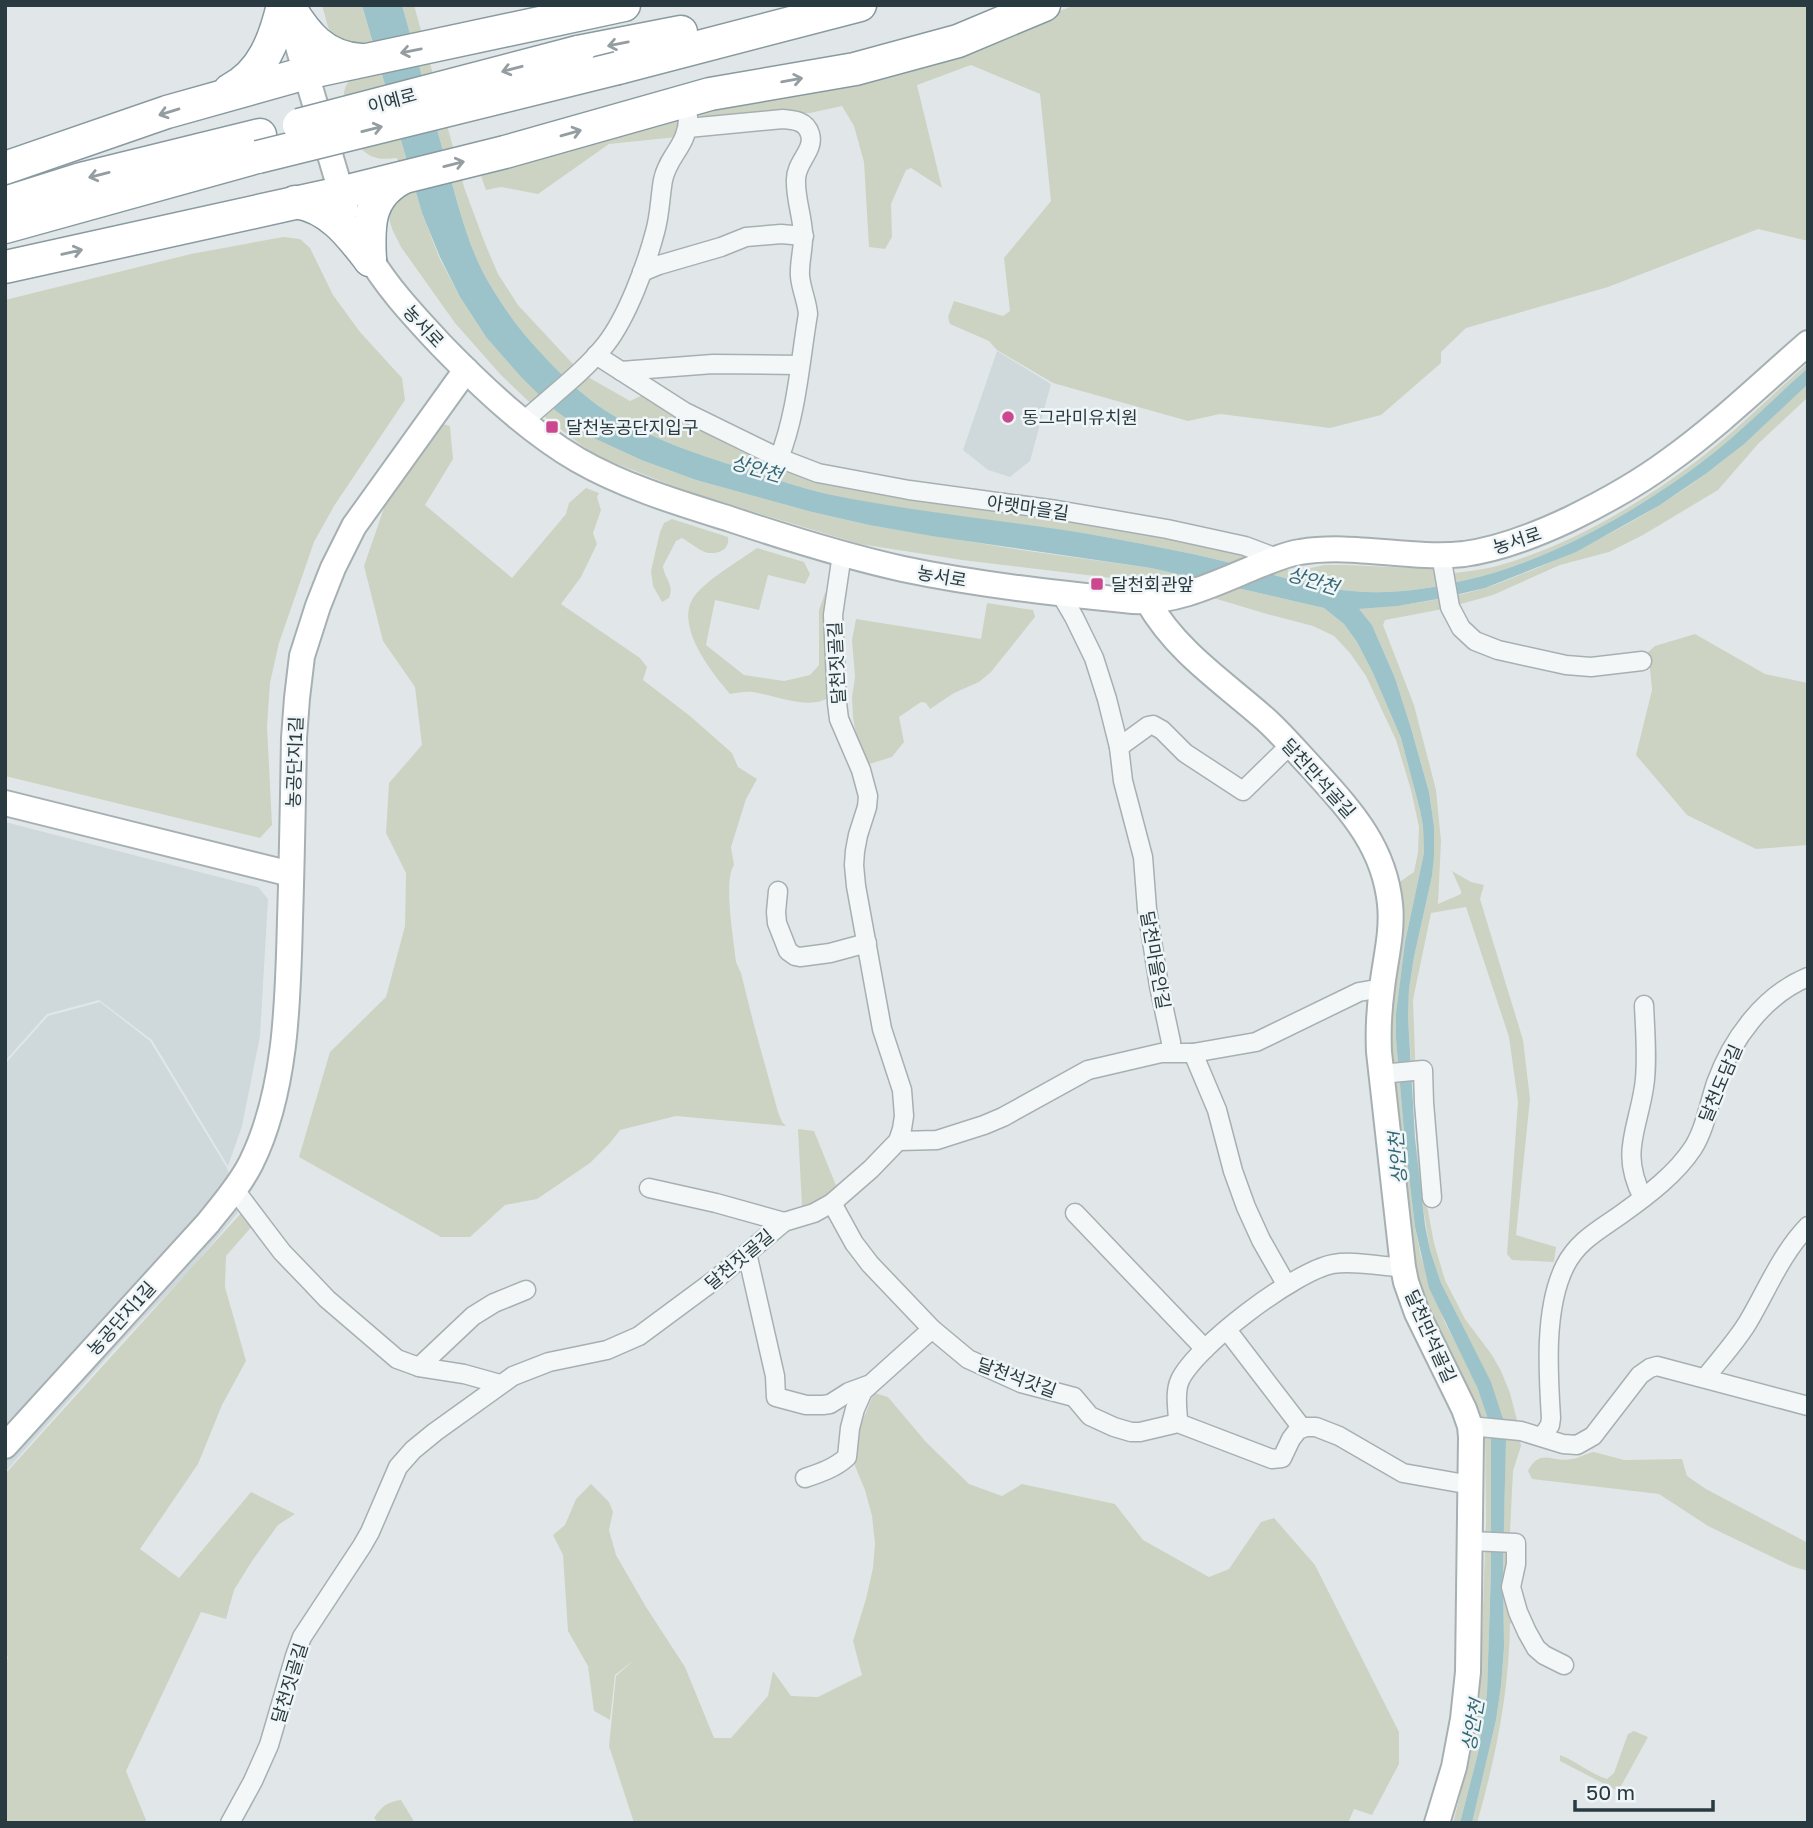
<svg xmlns="http://www.w3.org/2000/svg" width="1813" height="1828" viewBox="0 0 1813 1828" font-family="'Golos Text','Noto Sans KR',sans-serif">
  <rect width="100%" height="100%" fill="#e1e7e9"/>
  <g fill="#cfd8db">
    <polygon points="997,351 1051,384 1030,461 1010,477 988,470 963,450"/>
    <polygon points="5,822 258,887 268,899 260,1036 242,1126 228,1166 152,1040 99,1000 47,1014 5,1061"/>
    <polygon points="100,1002 150,1041 227,1168 240,1210 192,1268 120,1343 5,1472 5,1064 48,1016"/>
  </g>
  <g fill="#cdd3c2">
    <path d="M 322,5 L 362,5 L 422,213 L 439,257 L 460,297 L 486,337 L 521,377 L 644,461 L 696,480 L 812,512 L 869,525 L 1015,549 L 1151,568 L 1324,608 L 1344,624 L 1357,642 L 1373,673 L 1401,738 L 1420,810 L 1423,826 L 1424,853 L 1405,942 L 1396,1013 L 1396,1039 L 1405,1143 L 1415,1227 L 1421,1257 L 1445,1323 L 1463,1356 L 1477,1387 L 1487,1416 L 1491,1435 L 1491,1569 L 1487,1693 L 1478,1753 L 1460,1823 L 1453,1823 L 1470,1756 L 1480,1693 L 1486,1522 L 1485,1434 L 1480,1416 L 1475,1411 C 1452,1362 1424,1313 1414,1259 L 1389,1040 L 1398,883 L 1414,872 L 1418,852 L 1419,827 L 1411,790 L 1396,740 L 1366,676 L 1350,653 L 1334,636 L 1313,626 L 1267,614 L 1170,585 L 962,560 L 860,544 L 711,499 L 671,485 L 607,460 L 588,450 L 547,419 L 501,375 L 455,323 L 401,247 L 392,229 L 389,218 L 391,207 L 399,198 L 407,193 L 397,158 C 380,160 369,159 358,145 L 344,96 C 344,82 353,76 365,69 L 359,43 L 346,43 L 334,39 L 328,27 Z"/>
    <path d="M 402,5 L 414,5 L 464,187 L 484,241 L 498,274 L 518,305 L 571,362 L 588,377 L 630,401 L 643,395 L 829,480 L 948,504 L 1108,526 L 1241,553 L 1293,572 L 1324,565 L 1348,565 L 1434,569 L 1437,571 L 1439,575 C 1458,572 1478,571 1497,566 C 1565,547 1630,510 1687,468 C 1730,437 1768,398 1808,363 L 1808,368 C 1777,395 1748,425 1716,451 C 1647,506 1552,561 1466,580 C 1430,589 1389,595 1352,591 C 1308,587 1266,572 1223,561 C 1186,552 1148,545 1111,538 C 1015,520 918,515 823,493 C 794,486 766,476 738,467 C 696,454 653,439 616,417 C 588,401 563,377 542,354 C 522,333 504,309 489,283 C 467,246 457,200 445,158 C 431,107 416,56 402,5 Z"/>
    <polygon points="1075,5 1808,5 1808,241 1758,229 1608,287 1466,328 1441,352 1441,363 1381,415 1330,428 1220,414 1188,421 1053,383 997,350 989,341 950,324 948,317 954,301 1003,316 1010,311 1004,258 1051,201 1040,94 971,65 917,85 942,188 911,168 906,170 891,204 892,237 885,249 869,247 864,162 854,126 842,106 810,113 713,121 702,118 695,111 677,137 609,144 538,194 501,187 486,190 480,173 632,119 970,46"/>
    <polygon points="283,237 300,239 310,248 333,295 360,332 402,378 405,400 334,506 314,542 279,643 270,683 267,726 272,825 260,838 5,776 5,300 191,254"/>
    <path d="M 1808,384 L 1808,397 L 1758,444 L 1718,490 L 1643,535 L 1609,552 L 1560,565 L 1493,595 L 1443,609 L 1385,620 L 1383,625 L 1414,705 L 1436,790 L 1441,841 L 1438,904 L 1461,894 L 1461,891 L 1452,871 L 1471,882 L 1484,885 L 1480,899 L 1523,1040 L 1530,1099 L 1516,1235 L 1556,1247 L 1554,1262 L 1512,1260 L 1507,1254 L 1518,1102 L 1509,1037 L 1466,907 L 1431,913 L 1413,1000 L 1416,1082 L 1426,1200 L 1434,1243 L 1445,1280 L 1465,1319 L 1492,1355 L 1501,1371 L 1510,1393 L 1518,1424 L 1521,1446 L 1513,1471 L 1507,1591 L 1514,1620 L 1510,1624 C 1509,1692 1496,1757 1477,1823 L 1472,1823 L 1496,1720 L 1501,1686 L 1504,1648 L 1503,1567 L 1505,1470 L 1457,1315 L 1441,1283 L 1430,1250 L 1419,1183 L 1408,1017 L 1409,989 L 1414,957 L 1432,876 L 1434,826 L 1429,792 L 1411,728 L 1395,678 L 1372,625 L 1358,609 C 1401,606 1444,600 1485,588 C 1502,583 1518,575 1535,569 C 1596,543 1654,512 1707,473 C 1743,446 1775,414 1808,384 Z"/>
    <path d="M 443,424 L 450,426 L 453,459 L 425,505 L 512,578 L 566,514 L 569,503 L 586,488 L 599,493 L 597,497 L 601,510 L 593,533 L 597,544 L 581,577 L 561,604 L 640,658 L 647,667 L 643,680 L 690,716 L 732,753 L 738,767 L 757,779 L 746,799 L 731,847 L 734,865 C 723,881 734,941 736,962 L 741,973 L 754,1025 L 778,1112 L 782,1122 L 786,1126 L 676,1116 L 620,1130 L 610,1143 L 590,1163 L 537,1199 L 505,1205 L 470,1237 L 441,1237 L 299,1157 L 330,1052 L 386,997 L 405,926 L 406,873 L 386,833 L 389,783 L 422,745 L 415,687 L 383,641 L 364,566 L 384,508 L 395,488 Z"/>
    <path d="M 672,519 L 728,537 C 730,549 720,554 708,553 C 700,551 689,542 682,538 L 676,541 L 663,566 C 664,578 675,585 669,598 L 662,602 L 653,586 L 651,571 L 660,532 L 664,523 Z"/>
    <path d="M 757,548 L 804,562 L 810,574 L 805,584 L 768,575 L 759,610 L 715,600 L 706,645 L 744,675 L 784,681 L 810,675 L 819,665 L 819,610 L 825,593 L 831,590 L 829,697 C 811,711 774,695 753,692 C 745,691 738,693 730,694 C 712,673 675,627 693,598 C 703,582 740,560 757,548 Z"/>
    <polygon points="987,603 1033,610 1035,617 991,672 979,682 954,693 930,709 926,703 921,702 899,717 904,742 892,757 866,765 857,741 853,717 852,697 855,677 852,640 856,619 981,639"/>
    <polygon points="1695,634 1765,674 1808,683 1808,845 1756,849 1687,815 1636,755 1652,690 1650,668 1646,654 1655,646"/>
    <polygon points="798,1129 814,1131 837,1188 820,1201 802,1206"/>
    <polygon points="242,1212 254,1224 226,1256 225,1287 246,1361 222,1405 198,1464 140,1549 179,1578 251,1492 295,1514 278,1525 252,1561 234,1590 226,1619 201,1612 126,1771 146,1820 144,1823 5,1823 5,1661 8,1658 5,1652 5,1474"/>
    <polygon points="874,1393 888,1397 926,1442 969,1484 1002,1496 1022,1484 1115,1504 1143,1540 1209,1577 1229,1569 1261,1522 1274,1518 1315,1565 1399,1732 1399,1764 1372,1815 1354,1809 1348,1823 634,1823 609,1746 616,1676 635,1659 615,1675 610,1720 594,1711 588,1666 568,1631 563,1555 553,1535 565,1525 576,1499 591,1484 609,1502 613,1512 609,1530 616,1555 646,1607 685,1667 714,1738 731,1738 768,1696 773,1671 791,1696 818,1697 862,1675 853,1641 866,1599 873,1568 875,1544 872,1516 865,1490 855,1466 854,1441"/>
    <path d="M 1594,1452 L 1624,1460 L 1682,1459 L 1687,1476 L 1706,1489 L 1808,1543 L 1808,1571 L 1791,1566 L 1708,1526 L 1659,1494 L 1532,1479 L 1528,1471 C 1540,1447 1552,1463 1572,1459 C 1580,1458 1586,1453 1594,1452 Z"/>
    <path d="M 1634,1731 L 1648,1737 L 1620,1788 L 1616,1790 L 1560,1761 L 1560,1755 C 1576,1761 1591,1774 1607,1779 L 1614,1773 L 1628,1734 Z"/>
    <path d="M 401,1800 L 415,1823 L 379,1823 L 374,1818 C 382,1806 387,1802 401,1800 Z"/>
  </g>
  <path fill="#9cc3c9" d="M 362,5 L 402,5 C 416,56 431,107 445,158 C 457,200 467,246 489,283 C 504,309 522,333 542,354 C 563,377 588,401 616,417 C 653,439 696,454 738,467 C 766,476 794,486 823,493 C 918,514 1015,520 1111,538 C 1148,545 1186,552 1223,561 C 1266,572 1308,587 1352,591 C 1389,595 1430,589 1466,580 C 1552,561 1647,506 1716,451 C 1748,425 1777,395 1808,368 L 1808,384 L 1744,444 L 1707,473 L 1660,505 L 1576,552 L 1485,588 L 1438,599 L 1397,606 L 1359,609 L 1372,625 L 1395,678 L 1411,728 L 1429,792 L 1434,826 L 1434,855 L 1432,876 L 1414,957 L 1409,989 L 1408,1017 L 1415,1138 L 1425,1225 L 1430,1250 L 1441,1283 L 1491,1382 L 1503,1419 L 1506,1437 L 1503,1567 L 1504,1648 L 1501,1686 L 1496,1720 L 1472,1823 L 1460,1823 L 1478,1753 L 1487,1693 L 1491,1569 L 1491,1435 L 1487,1416 L 1477,1387 L 1429,1288 L 1415,1227 L 1405,1143 L 1396,1039 L 1396,1013 L 1405,942 L 1424,853 L 1423,826 L 1420,810 L 1401,738 L 1373,673 L 1357,642 L 1344,624 L 1324,608 L 1151,568 L 932,536 L 869,525 L 812,512 L 696,480 L 644,461 L 596,439 L 556,411 L 521,377 L 486,337 L 460,297 L 440,257 L 422,213 Z"/>
  <g fill="none" stroke-linecap="round" stroke-linejoin="round">
    <defs>
      <g id="street">
        <path d="M 688,128 L 783,119 C 795,120 806,121 810,134 C 815,150 796,162 796,179 C 795,197 802,215 803,233 C 804,247 799,262 800,276 C 801,289 807,301 808,314 C 800,361 797,413 779,458"/>
        <polyline points="642,272 659,265 721,247 746,237 781,234 804,236"/>
        <polyline points="596,355 685,412 779,458 818,473 909,490 1057,510 1167,529 1245,546 1277,558"/>
        <polyline points="621,371 713,364 800,365"/>
        <path d="M 524,421 C 551,396 583,373 606,344 C 627,317 646,266 655,232 C 660,215 660,197 663,180 C 668,155 689,145 688,116"/>
        <polyline points="1441,555 1450,607 1461,628 1475,641 1498,650 1566,665 1591,667 1642,661"/>
        <polyline points="1060,593 1074,617 1094,658 1107,699 1119,747 1123,781 1143,857 1147,909 1159,986 1171,1042 1171,1052"/>
        <polyline points="1119,747 1148,726 1153,725 1162,730 1185,753 1243,791 1290,745"/>
        <polyline points="778,891 776,912 777,923 788,951 795,956 800,957 830,953 867,943"/>
        <polyline points="1193,1053 1217,1110 1233,1171 1246,1207 1261,1240 1286,1284"/>
        <polyline points="1381,1074 1423,1070 1424,1103 1432,1198"/>
        <polyline points="898,1141 937,1140 984,1125 1003,1117 1088,1070 1161,1053 1193,1053 1256,1042 1359,992 1382,988"/>
        <polyline points="649,1188 716,1203 784,1222"/>
        <polyline points="235,1190 282,1252 309,1280 327,1299 397,1359 419,1367 464,1374 500,1384"/>
        <path d="M 1643,1198 C 1620,1153 1637,1132 1644,1087 C 1648,1063 1645,1030 1644,1005"/>
        <polyline points="832,1203 854,1243 870,1264 932,1329 968,1359 1021,1383 1074,1397 1090,1416 1114,1427 1131,1432 1140,1432 1178,1423 1272,1459 1282,1458 1291,1439 1298,1430 1306,1427 1316,1427 1339,1436 1403,1473 1471,1485"/>
        <polyline points="1075,1213 1205,1349"/>
        <polyline points="747,1253 775,1376 776,1397 806,1405 823,1405 830,1404 849,1392 868,1385"/>
        <polyline points="1227,1330 1302,1428"/>
        <polyline points="419,1367 473,1316 494,1303 526,1290"/>
        <path d="M 1705,1378 C 1719,1360 1736,1342 1748,1322 C 1767,1290 1781,1254 1808,1226"/>
        <path d="M 1178,1423 C 1178,1409 1174,1393 1180,1380 C 1196,1346 1295,1271 1333,1264 C 1355,1260 1380,1267 1403,1267"/>
        <polyline points="1470,1426 1521,1431 1563,1444 1577,1445 1593,1436 1640,1375 1650,1368 1657,1366 1808,1406"/>
        <path d="M 1542,1437 L 1550,1425 L 1551,1418 C 1548,1371 1544,1308 1565,1266 C 1578,1240 1601,1229 1623,1213 C 1648,1195 1676,1174 1693,1148 C 1705,1129 1709,1104 1716,1083 C 1732,1039 1764,995 1808,977"/>
        <path d="M 805,1478 C 820,1473 835,1468 847,1457 L 850,1428 L 855,1409 L 863,1391 L 932,1329"/>
        <polyline points="1470,1541 1516,1543 1516,1564 1511,1587 1518,1612 1527,1632 1536,1648 1544,1655 1564,1665"/>
        <polyline points="230,1823 253,1781 269,1745 295,1656 302,1637 362,1546 370,1532 398,1467 413,1450 435,1432 513,1376 549,1362 607,1350 639,1336 716,1279 784,1222 814,1213 832,1203 871,1169 898,1141 902,1129 904,1116 902,1090 882,1029 856,886 854,865 855,851 858,835 867,807 868,796 861,770 839,719 837,703 833,615 842,554"/>
      </g>
      <g id="secondary">
        <polyline points="289,16 346,209"/>
        <path d="M 363,246 C 383,283 412,314 441,345 C 482,387 527,430 578,460 C 625,487 679,503 730,519 C 787,538 844,556 903,569 C 979,585 1056,593 1133,601 C 1178,603 1218,582 1260,565 C 1273,560 1286,554 1300,552 C 1354,543 1410,560 1464,554 C 1501,549 1536,535 1570,519 C 1605,502 1639,483 1670,460 C 1719,425 1763,382 1808,343"/>
        <path d="M 1148,602 C 1177,652 1222,681 1264,718 C 1281,733 1296,751 1312,768 C 1349,809 1384,845 1390,904 C 1393,932 1385,961 1382,988 C 1379,1010 1378,1030 1379,1052 L 1403,1267 L 1406,1282 L 1417,1313 L 1464,1409 L 1470,1426 L 1471,1437 L 1468,1672 L 1463,1719 L 1454,1767 L 1437,1823"/>
        <polyline points="5,803 291,874"/>
        <path d="M 5,1446 L 208,1223 C 223,1204 240,1185 251,1163 C 287,1091 288,997 290,919 C 292,859 293,798 294,738 L 297,698 L 302,656 L 318,606 L 333,568 L 354,526 L 466,370"/>
      </g>
      <g id="highway">
        <path d="M 288,5 C 306,35 324,58 361,60"/>
        <polyline points="578,52 681,32"/>
        <polyline points="618,68 860,5"/>
        <path d="M 230,90 C 263,73 275,39 283,5"/>
        <polyline points="5,168 167,112 306,73 624,5"/>
        <path d="M 295,202 C 330,207 350,234 370,260"/>
        <polyline points="5,203 81,179 260,135"/>
        <polyline points="5,227 257,157"/>
        <path d="M 370,260 C 368,225 368,196 402,178"/>
        <polyline points="5,267 340,193 505,152 710,94 855,69 958,41 1044,5"/>
      </g>
    </defs>
    <use href="#street" stroke="#a6b0b3" stroke-width="21"/>
    <use href="#secondary" stroke="#a6b0b3" stroke-width="28"/>
    <use href="#highway" stroke="#889aa0" stroke-width="35"/>
    <use href="#street" stroke="#f4f7f8" stroke-width="18"/>
    <use href="#secondary" stroke="#fff" stroke-width="24"/>
    <use href="#highway" stroke="#fff" stroke-width="32"/>
    <defs>
      <g id="highway-bridge">
        <polyline points="299,125 578,52"/>
        <polyline points="258,157 618,68"/>
      </g>
    </defs>
    <use href="#highway-bridge" stroke="#889aa0" stroke-width="35" stroke-linecap="butt"/>
    <use href="#highway-bridge" stroke="#fff" stroke-width="32"/>
  </g>
  <defs><path id="oneway-shaft" d="M-6 0H5M1.5-3L5.5 0L1.5 3" fill="none" stroke-width="1.6" stroke-linecap="round" stroke-linejoin="round" transform="scale(1.75)"/></defs>
  <g stroke="#949da0">
    <use href="#oneway-shaft" transform="translate(618 44) rotate(169)"/>
    <use href="#oneway-shaft" transform="translate(411 51) rotate(169)"/>
    <use href="#oneway-shaft" transform="translate(512 69) rotate(165)"/>
    <use href="#oneway-shaft" transform="translate(792 80) rotate(-10)"/>
    <use href="#oneway-shaft" transform="translate(169 112) rotate(163)"/>
    <use href="#oneway-shaft" transform="translate(372 129) rotate(-14)"/>
    <use href="#oneway-shaft" transform="translate(571 133) rotate(-16)"/>
    <use href="#oneway-shaft" transform="translate(454 164) rotate(-14)"/>
    <use href="#oneway-shaft" transform="translate(99 175) rotate(166)"/>
    <use href="#oneway-shaft" transform="translate(72 252) rotate(-13)"/>
  </g>
  <g fill="#cc488e" stroke="#f0f5f7" stroke-width="2.5">
    <circle cx="1008" cy="417" r="7"/>
    <rect x="545" y="420" width="14" height="14" rx="3.5"/>
    <rect x="1090" y="577" width="14" height="14" rx="3.5"/>
  </g>
  <g text-anchor="middle" dominant-baseline="central" stroke-width="5" stroke-linejoin="round" paint-order="stroke">
    <g font-size="18" fill="#293b41" stroke="#f0f5f7">
      <text transform="translate(392 100) rotate(-15)">이예로</text>
      <text transform="translate(424 326) rotate(47)">농서로</text>
      <text transform="translate(1028 507) rotate(8)">아랫마을길</text>
      <text transform="translate(1517 540) rotate(-18)">농서로</text>
      <text transform="translate(942 576) rotate(10)">농서로</text>
      <text transform="translate(836 663) rotate(-93)">달천짓골길</text>
      <text transform="translate(294 762) rotate(-88)">농공단지1길</text>
      <text transform="translate(1319 778) rotate(48)">달천만석골길</text>
      <text transform="translate(1156 960) rotate(80)">달천마을안길</text>
      <text transform="translate(1720 1083) rotate(-67)">달천도담길</text>
      <text transform="translate(739 1259) rotate(-40)">달천짓골길</text>
      <text transform="translate(121 1318) rotate(-48)">농공단지1길</text>
      <text transform="translate(1431 1336) rotate(66)">달천만석골길</text>
      <text transform="translate(1017 1377) rotate(20)">달천석갓길</text>
      <text transform="translate(289 1683) rotate(-73)">달천짓골길</text>
    </g>
    <g font-size="18" fill="#293b41" stroke="#f0f5f7" text-anchor="start">
      <text x="1022" y="417">동그라미유치원</text>
      <text x="566" y="427">달천농공단지입구</text>
      <text x="1111" y="584">달천회관앞</text>
    </g>
    <g font-size="19" font-style="italic" fill="#346974" stroke="#f0f5f7">
      <text transform="translate(757 468) rotate(16)">상안천</text>
      <text transform="translate(1313 580) rotate(17)">상안천</text>
      <text transform="translate(1397 1158) rotate(-94)">상안천</text>
      <text transform="translate(1472 1725) rotate(-80)">상안천</text>
    </g>
  </g>
  <rect width="1813" height="1828" fill="none" stroke="#293b41" stroke-width="14"/>
  <path d="M1575 1800v10h138v-10" fill="none" stroke="#293b41" stroke-width="3.5"/>
  <text x="1586" y="1800" font-size="21" fill="#293b41" stroke="#f0f5f7" stroke-width="5" paint-order="stroke">50 m</text>
</svg>
